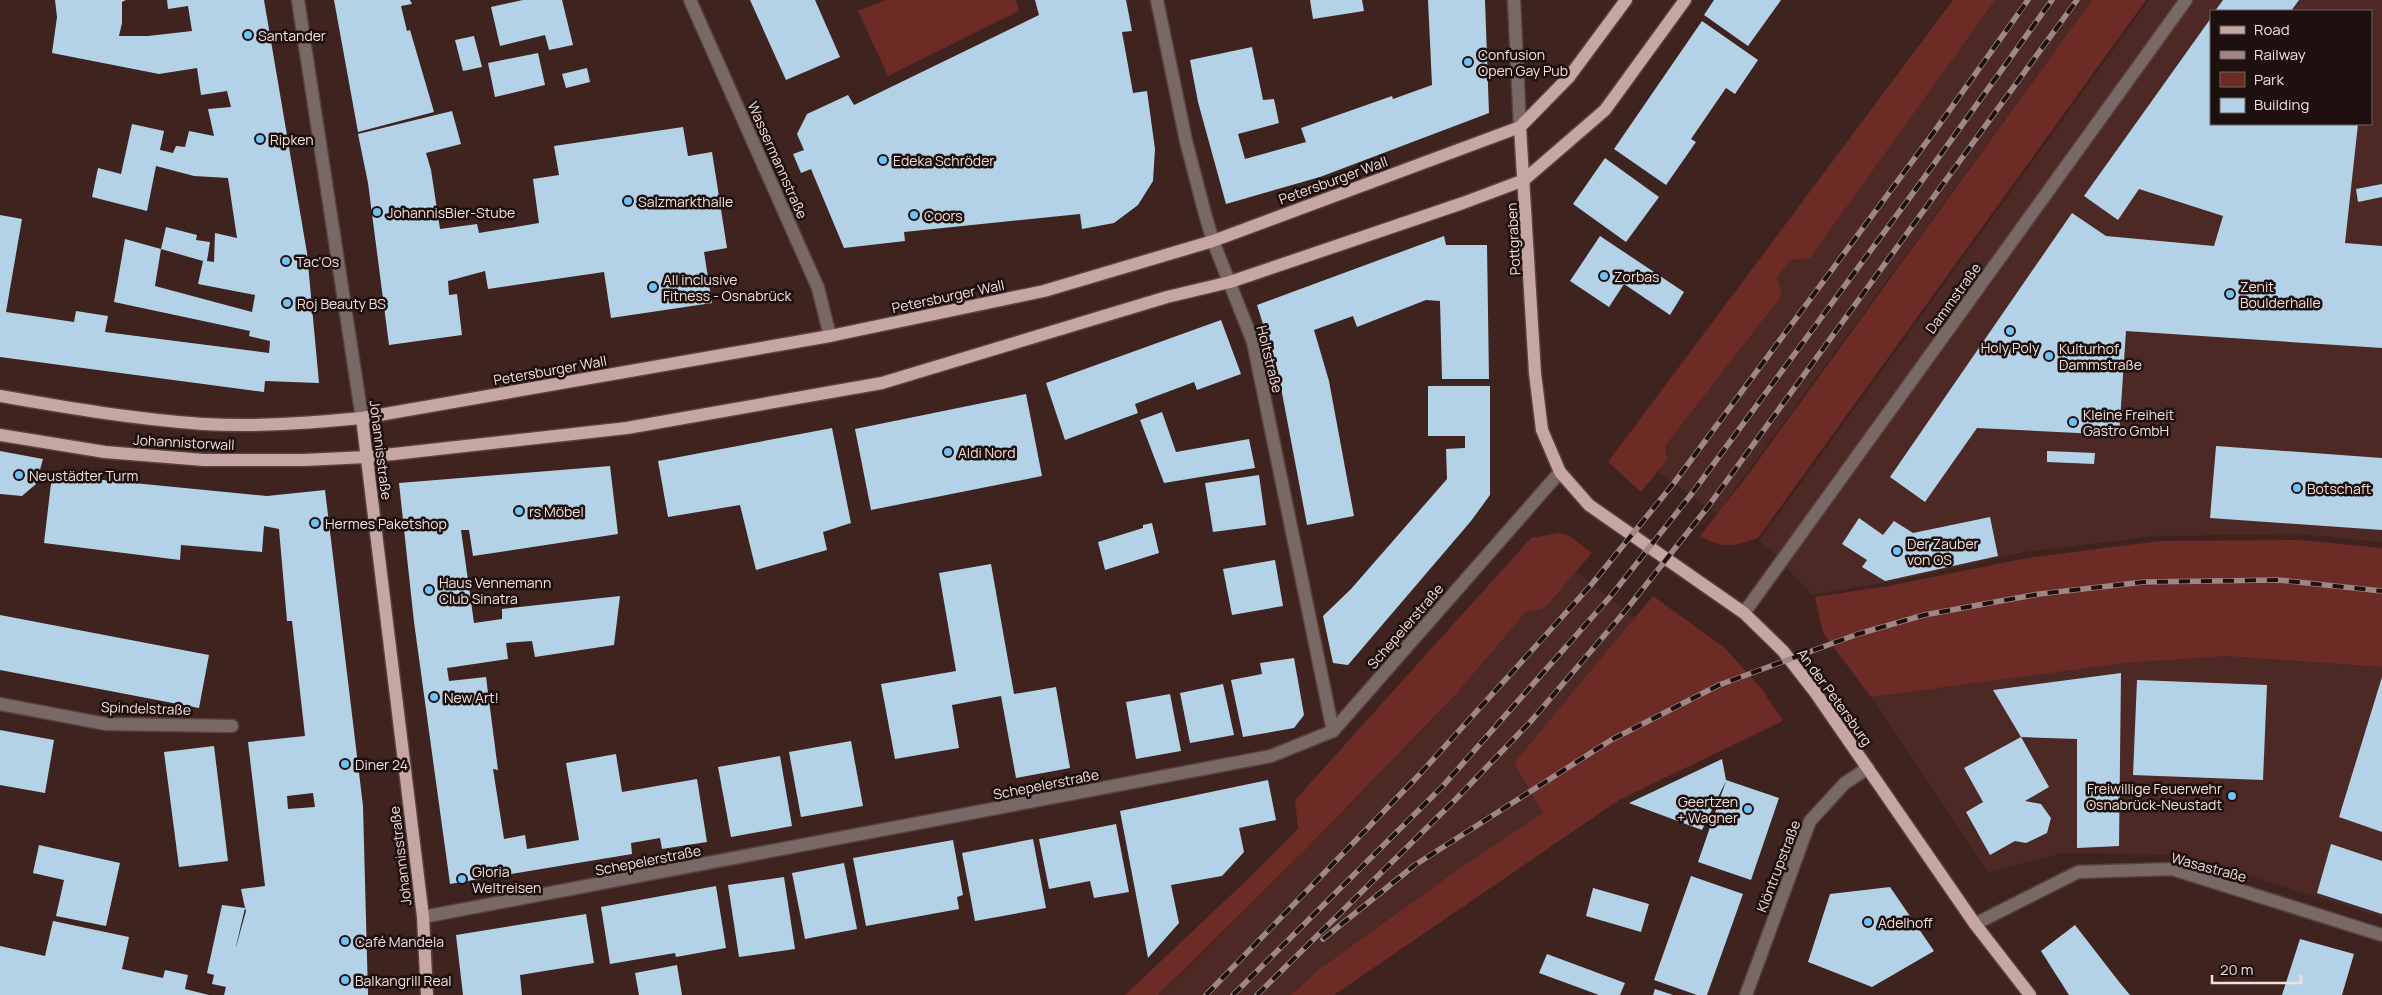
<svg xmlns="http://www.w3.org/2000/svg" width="2382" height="995" viewBox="0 0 2382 995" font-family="Manrope,sans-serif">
  <rect width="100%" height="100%" fill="#3e231f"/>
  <g fill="#4c2924" fill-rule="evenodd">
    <polygon points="1995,0 2092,0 1717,514 1658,472 1667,460 1665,446 1790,259 1810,258"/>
    <path d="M 2149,0 L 2382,0 L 2382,542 L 2299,534 L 2157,536 L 2024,552 L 1890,582 L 1813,595 L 1760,540 ZM 2211,11 L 2371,11 L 2371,124 L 2211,124 Z"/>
    <polygon points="1576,572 1636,618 1514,763 1544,813 1457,870 1317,971 1291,995 1159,995 1307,848 1457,693 1526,612 1545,608"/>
    <polygon points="2225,656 2382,667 2382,917 2181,855 2062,853 1988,872 1871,697 2126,663"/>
  </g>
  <g fill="#6c2b24">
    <polygon points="885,0 1016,0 1019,11 888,76 858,11"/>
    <polygon points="1953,0 1995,0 1810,258 1790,260 1777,278 1782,295 1665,446 1667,460 1641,492 1608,462"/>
    <path d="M 2092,0 L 2146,0 L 1758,538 C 1733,547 1723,549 1700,536 L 1747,476 Z"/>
    <polygon points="1559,533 1568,535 1592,553 1545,608 1526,612 1457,693 1307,848 1158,995 1125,995 1250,877 1298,829 1295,800 1531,538"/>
    <polygon points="2300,540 2382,548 2382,667 2225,656 2126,663 1871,697 1823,633 1815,597 1888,586 2027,558 2159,541"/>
    <polygon points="1653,596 1725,648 1761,688 1783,721 1619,800 1334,995 1291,995 1317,971 1457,870 1543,813 1514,763"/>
  </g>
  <g fill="#b4d2e7" fill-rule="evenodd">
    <polygon points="55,0 126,0 122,2 122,23 119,36 148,36 192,31 188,6 168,9 167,0 264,0 307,253 319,383 265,381 264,392 0,357 0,215 22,219 6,312 74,322 76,311 108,316 105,332 269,353 270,341 249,336 250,331 114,302 125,239 161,249 155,286 252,312 255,295 198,284 203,261 161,249 166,227 197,235 196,240 210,242 207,261 214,262 215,233 237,238 228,178 194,176 156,166 147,211 92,197 98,168 121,174 132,124 164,131 160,150 173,153 176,146 185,147 189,131 214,136 208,109 231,107 227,91 201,95 197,68 159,74 52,53 57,17"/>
    <polygon points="334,0 410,0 412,4 401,6 407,31 410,30 434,112 358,132"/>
    <polygon points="523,0 562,0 573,45 549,50 545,35 500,46 491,7"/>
    <polygon points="750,0 815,0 840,57 786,80"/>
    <polygon points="1035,0 1126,0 1132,31 1122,32 1133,93 1147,91 1155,149 1153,181 1138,205 1114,223 1082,229 1080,214 904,232 905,241 844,248 811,169 801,173 793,154 804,150 797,134 807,114 848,95 854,105 1039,15"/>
    <polygon points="1310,0 1362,0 1364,11 1313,19"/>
    <polygon points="1428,0 1485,0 1489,113 1320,177 1226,204 1198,102 1190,60 1252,47 1263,100 1274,99 1279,123 1238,134 1245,159 1306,142 1301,128 1392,96 1393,99 1432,85"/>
    <polygon points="1714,0 1781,0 1748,46 1704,15"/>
    <polygon points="2223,0 2299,0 2291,11 2215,11"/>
    <polygon points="2211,18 2211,124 2358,124 2345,243 2382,246 2382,348 2126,331 2119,435 1977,428 1925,502 1890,477 2072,213 2106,236 2214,246 2223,216 2139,189 2118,220 2084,196"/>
    <polygon points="1702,21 1758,60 1735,94 1726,88 1691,139 1696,142 1666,185 1614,149"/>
    <polygon points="474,36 482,67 463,71 455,40"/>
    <polygon points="538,53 545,85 495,97 488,63"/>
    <polygon points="587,68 590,82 566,88 562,74"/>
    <polygon points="452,111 461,144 426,153 431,170 440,229 477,224 479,233 539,223 533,179 559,175 554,146 683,127 688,156 712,152 727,248 704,252 712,303 611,318 604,272 488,289 485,271 448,281 449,295 457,294 462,335 389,345 368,183 358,134"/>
    <polygon points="1605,158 1659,197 1626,242 1573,204"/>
    <polygon points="2382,184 2382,197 2358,202 2356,189"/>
    <polygon points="1444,236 1446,245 1487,245 1489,379 1442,379 1440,301 1426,300 1357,327 1353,316 1314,330 1329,381 1354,516 1307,525 1278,372 1257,305"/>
    <polygon points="1600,236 1684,292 1670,315 1624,284 1609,307 1570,281"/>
    <polygon points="1221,320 1241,374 1197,390 1194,382 1135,404 1138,413 1065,440 1046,383"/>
    <polygon points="1428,386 1490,386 1490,495 1471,521 1348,665 1333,663 1323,616 1351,589 1447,479 1446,449 1465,448 1465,436 1428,436"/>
    <polygon points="1026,394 1042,476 871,510 855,429"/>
    <polygon points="1162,412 1176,452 1249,439 1255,468 1164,483 1140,420"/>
    <polygon points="832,428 851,523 823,532 827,550 756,570 740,505 668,517 658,461"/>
    <polygon points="2216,446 2382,458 2382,530 2210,518"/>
    <polygon points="0,451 43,459 36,484 22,496 0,494"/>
    <polygon points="2047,451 2095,453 2094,464 2047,462"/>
    <polygon points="610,466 618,534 473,556 469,530 461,530 474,623 502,619 502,609 620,596 614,645 535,657 532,641 506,643 508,659 447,668 449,681 486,677 498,770 493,769 504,839 525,835 527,849 579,840 566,763 616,754 622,792 697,779 707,842 662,849 660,838 631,843 632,854 450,884 414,622 399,483"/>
    <path d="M 52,475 L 267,496 L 325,490 L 363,806 L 368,995 L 224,995 L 226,987 L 212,984 L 214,975 L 207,973 L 222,905 L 245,908 L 241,889 L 265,886 L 248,742 L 305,736 L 292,621 L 287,621 L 279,529 L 264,526 L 262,552 L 181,545 L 180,560 L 44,543 ZM 313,793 L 315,807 L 288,809 L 287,796 ZM 245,908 L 246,911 L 236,947 L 236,946 Z"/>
    <polygon points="1259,475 1266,525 1213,532 1205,483"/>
    <polygon points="1990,517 1998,556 1885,581 1862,567 1867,560 1842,544 1859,518 1883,535 1894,521 1913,533"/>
    <polygon points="1152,523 1159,553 1105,570 1098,542 1143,528 1143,525"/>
    <polygon points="1275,560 1283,606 1232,615 1223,569"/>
    <polygon points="991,564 1014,694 1056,687 1070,768 1016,778 1001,696 952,705 959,748 895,759 881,684 956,671 939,573"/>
    <polygon points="0,615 209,655 199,708 0,670"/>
    <polygon points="1294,658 1304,715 1294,728 1243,737 1231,680 1262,674 1260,663"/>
    <polygon points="2121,673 2119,846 2077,848 2077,739 2021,737 1993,690"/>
    <polygon points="2382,677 2382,832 2339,817"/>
    <polygon points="2137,680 2267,685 2263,780 2133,775"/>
    <polygon points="1223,684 1234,735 1190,743 1180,693"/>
    <polygon points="1170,694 1181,751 1136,759 1126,702"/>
    <polygon points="0,730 54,740 45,793 0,785"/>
    <polygon points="2021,737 2049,787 2025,801 2041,804 2051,818 2047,833 2026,843 2015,841 1990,855 1966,812 1983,802 1964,768"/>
    <polygon points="851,741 863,806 801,817 789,752"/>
    <polygon points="214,746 228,861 179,867 164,752"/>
    <polygon points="780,756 792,826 731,837 718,767"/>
    <polygon points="1722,759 1726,780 1779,798 1751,880 1698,862 1726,781 1702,830 1629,803"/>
    <polygon points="1268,780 1276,820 1239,828 1244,852 1222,876 1171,885 1179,923 1148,958 1120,811"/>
    <polygon points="1116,824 1129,892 1094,898 1090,881 1049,889 1039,839"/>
    <polygon points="1033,839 1046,908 975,921 962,853"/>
    <polygon points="953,840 963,895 957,897 959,909 866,926 853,858"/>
    <polygon points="2331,844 2382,861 2382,914 2317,893"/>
    <polygon points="39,845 120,863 106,926 56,916 64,880 33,873"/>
    <polygon points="844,863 857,929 805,939 792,873"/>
    <polygon points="1691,876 1743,894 1707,995 1697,995 1654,980"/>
    <polygon points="784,877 795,949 739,957 728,885"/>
    <polygon points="716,886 726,948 676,957 675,953 610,964 601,907"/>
    <polygon points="1890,887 1934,951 1872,987 1808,962 1830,894"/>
    <polygon points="1593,888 1649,904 1641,932 1586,916"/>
    <polygon points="586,914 594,963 520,975 522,995 463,995 456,935"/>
    <polygon points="53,921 129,937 122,969 163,978 165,970 188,975 185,989 209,995 0,995 0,946 45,956"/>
    <polygon points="2075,925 2120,983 2130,995 2069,995 2041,951"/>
    <polygon points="2300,939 2354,954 2342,995 2282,995"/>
    <polygon points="1547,954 1625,983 1620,995 1599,995 1539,973"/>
    <polygon points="677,965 682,995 639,995 635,973"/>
    <polygon points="1655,989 1673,995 1653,995"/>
  </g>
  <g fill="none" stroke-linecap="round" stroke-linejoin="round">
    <defs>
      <g id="minor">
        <polyline points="298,0 362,418"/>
        <polyline points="690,0 818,288 830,336"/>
        <polyline points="1157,0 1186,141 1205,214 1213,241 1253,342 1333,731"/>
        <polyline points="1514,0 1520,127"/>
        <polyline points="1744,613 2186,0"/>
        <polyline points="0,704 106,724 232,726"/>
        <polyline points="423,917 1271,756 1333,731 1560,472"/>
        <polyline points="1975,924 2078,872 2172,869 2382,935"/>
        <polyline points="1746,995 1810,821 1845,783 1868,768"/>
      </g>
      <g id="major">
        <polyline points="1520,127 1535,373 1542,430 1560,472 1589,505 1744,613 1783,651 1815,692 1975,924 2030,995"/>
        <path d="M 0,396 C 68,408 134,419 203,424 C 256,427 309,423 362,418 L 830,336 L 1044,291 L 1213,241 L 1520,127 L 1569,77 L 1626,0"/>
        <polyline points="362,418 423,917 427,995"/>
        <polyline points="0,435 105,452 204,460 304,460 367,457 627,428 882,383 1167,297 1230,282 1463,203 1524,180 1605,110 1685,0"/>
      </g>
    </defs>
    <use href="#minor" stroke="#5b413d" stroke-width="15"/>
    <use href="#major" stroke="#5b413d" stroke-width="15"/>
    <use href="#minor" stroke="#786967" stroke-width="12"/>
    <use href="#major" stroke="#c5a6a2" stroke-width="12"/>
    <defs>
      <g id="rail">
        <polyline points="1323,939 1415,865 1611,740 1719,685 1858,634 1924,615 2039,594 2144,582 2278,580 2382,591"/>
        <polyline points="1206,995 1419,775 1591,585 1674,483 1934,132 2028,0"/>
        <polyline points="1233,995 1442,787 1610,597 1690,496 1913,193 2052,0"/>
        <polyline points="1257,995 1456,799 1532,720 1626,610 1707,508 2077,0"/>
      </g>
    </defs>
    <use href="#rail" stroke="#9e8784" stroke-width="5.5"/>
    <use href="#rail" stroke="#1d100e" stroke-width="4" stroke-dasharray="11" stroke-linecap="butt"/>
  </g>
  <g fill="#70c1f4" stroke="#1d100e" stroke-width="2">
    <circle cx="248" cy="35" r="5"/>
    <circle cx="1468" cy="62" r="5"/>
    <circle cx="260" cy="139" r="5"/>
    <circle cx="883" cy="160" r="5"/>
    <circle cx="628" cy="201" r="5"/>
    <circle cx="377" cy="212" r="5"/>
    <circle cx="914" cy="215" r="5"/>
    <circle cx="286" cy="261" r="5"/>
    <circle cx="1604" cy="276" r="5"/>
    <circle cx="653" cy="287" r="5"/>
    <circle cx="2230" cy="294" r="5"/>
    <circle cx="287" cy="303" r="5"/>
    <circle cx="2010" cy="331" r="5"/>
    <circle cx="2049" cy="356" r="5"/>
    <circle cx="2073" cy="422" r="5"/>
    <circle cx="948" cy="452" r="5"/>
    <circle cx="19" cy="475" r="5"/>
    <circle cx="2297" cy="488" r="5"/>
    <circle cx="519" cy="511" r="5"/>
    <circle cx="315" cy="523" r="5"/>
    <circle cx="1897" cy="551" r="5"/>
    <circle cx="429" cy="590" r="5"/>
    <circle cx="434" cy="697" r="5"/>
    <circle cx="345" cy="764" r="5"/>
    <circle cx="2232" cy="796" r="5"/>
    <circle cx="1748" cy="809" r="5"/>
    <circle cx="462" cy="879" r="5"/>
    <circle cx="1868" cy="922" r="5"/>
    <circle cx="345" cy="941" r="5"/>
    <circle cx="345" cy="980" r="5"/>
  </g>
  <g text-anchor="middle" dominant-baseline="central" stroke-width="5" stroke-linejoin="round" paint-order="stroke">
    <g font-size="14" fill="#f3e0dd" stroke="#1d100e" text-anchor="start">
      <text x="258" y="35">Santander</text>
      <text x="1478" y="54">Confusion<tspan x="1478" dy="16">Open Gay Pub</tspan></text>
      <text x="270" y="139">Ripken</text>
      <text x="893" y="160">Edeka Schröder</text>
      <text x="638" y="201">Salzmarkthalle</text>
      <text x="387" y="212">JohannisBier-Stube</text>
      <text x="924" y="215">Coors</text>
      <text x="296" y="261">Tac'Os</text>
      <text x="1614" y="276">Zorbas</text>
      <text x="663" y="279">All inclusive<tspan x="663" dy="16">Fitness - Osnabrück</tspan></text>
      <text x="2240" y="286">Zenit<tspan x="2240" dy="16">Boulderhalle</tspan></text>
      <text x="297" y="303">Roj Beauty BS</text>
      <text x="2010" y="347" text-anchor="middle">Holy Poly</text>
      <text x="2059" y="348">Kulturhof<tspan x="2059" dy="16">Dammstraße</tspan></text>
      <text x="2083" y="414">Kleine Freiheit<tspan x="2083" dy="16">Gastro GmbH</tspan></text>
      <text x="958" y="452">Aldi Nord</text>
      <text x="29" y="475">Neustädter Turm</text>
      <text x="2307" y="488">Botschaft</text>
      <text x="529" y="511">rs Möbel</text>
      <text x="325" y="523">Hermes Paketshop</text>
      <text x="1907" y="543">Der Zauber<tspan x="1907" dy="16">von OS</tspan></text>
      <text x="439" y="582">Haus Vennemann<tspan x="439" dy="16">Club Sinatra</tspan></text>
      <text x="444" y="697">New Art!</text>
      <text x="355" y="764">Diner 24</text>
      <text x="2222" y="788" text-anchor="end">Freiwillige Feuerwehr<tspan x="2222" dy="16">Osnabrück-Neustadt</tspan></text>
      <text x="1738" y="801" text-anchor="end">Geertzen<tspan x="1738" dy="16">+ Wagner</tspan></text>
      <text x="472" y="871">Gloria<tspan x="472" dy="16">Weltreisen</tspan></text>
      <text x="1878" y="922">Adelhoff</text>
      <text x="355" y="941">Café Mandela</text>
      <text x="355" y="980">Balkangrill Real</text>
    </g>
    <g font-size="14" fill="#f3e0dd" stroke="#1d100e">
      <text transform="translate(778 160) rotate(66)">Wassermannstraße</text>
      <text transform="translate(1333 180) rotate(-20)">Petersburger Wall</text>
      <text transform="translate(1513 239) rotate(-93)">Pottgraben</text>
      <text transform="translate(948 296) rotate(-12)">Petersburger Wall</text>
      <text transform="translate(1953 298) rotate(-54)">Dammstraße</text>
      <text transform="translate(1270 359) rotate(76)">Holtstraße</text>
      <text transform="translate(550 370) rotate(-10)">Petersburger Wall</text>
      <text transform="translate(184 442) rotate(3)">Johannistorwall</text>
      <text transform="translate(381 450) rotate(83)">Johannisstraße</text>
      <text transform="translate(1405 626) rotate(-49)">Schepelerstraße</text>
      <text transform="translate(1835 697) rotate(54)">An der Petersburg</text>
      <text transform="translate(146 708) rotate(2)">Spindelstraße</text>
      <text transform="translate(1046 784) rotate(-11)">Schepelerstraße</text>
      <text transform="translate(400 856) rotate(-97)">Johannisstraße</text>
      <text transform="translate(648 860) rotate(-11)">Schepelerstraße</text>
      <text transform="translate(1778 866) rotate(-69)">Klöntrupstraße</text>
      <text transform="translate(2209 867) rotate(15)">Wasastraße</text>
    </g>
  </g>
  <rect x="2210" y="10" width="162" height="115" fill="#1d100e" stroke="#736361"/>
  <rect x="2220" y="26" width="25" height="8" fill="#c5a6a2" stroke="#736361"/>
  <text x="2254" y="35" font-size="15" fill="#f3e0dd">Road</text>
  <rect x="2220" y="51" width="25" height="8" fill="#9e8784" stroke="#736361"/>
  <text x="2254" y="60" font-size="15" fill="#f3e0dd">Railway</text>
  <rect x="2220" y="72" width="25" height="15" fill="#6c2b24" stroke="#736361"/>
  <text x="2254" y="85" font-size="15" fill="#f3e0dd">Park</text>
  <rect x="2220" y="98" width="25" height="15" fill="#b4d2e7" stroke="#736361"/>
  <text x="2254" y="110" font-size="15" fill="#f3e0dd">Building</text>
  <path d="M2212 975v8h89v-8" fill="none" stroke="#f3e0dd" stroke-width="2.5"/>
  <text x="2220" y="975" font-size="15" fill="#f3e0dd" stroke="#1d100e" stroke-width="4" paint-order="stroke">20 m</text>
</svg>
